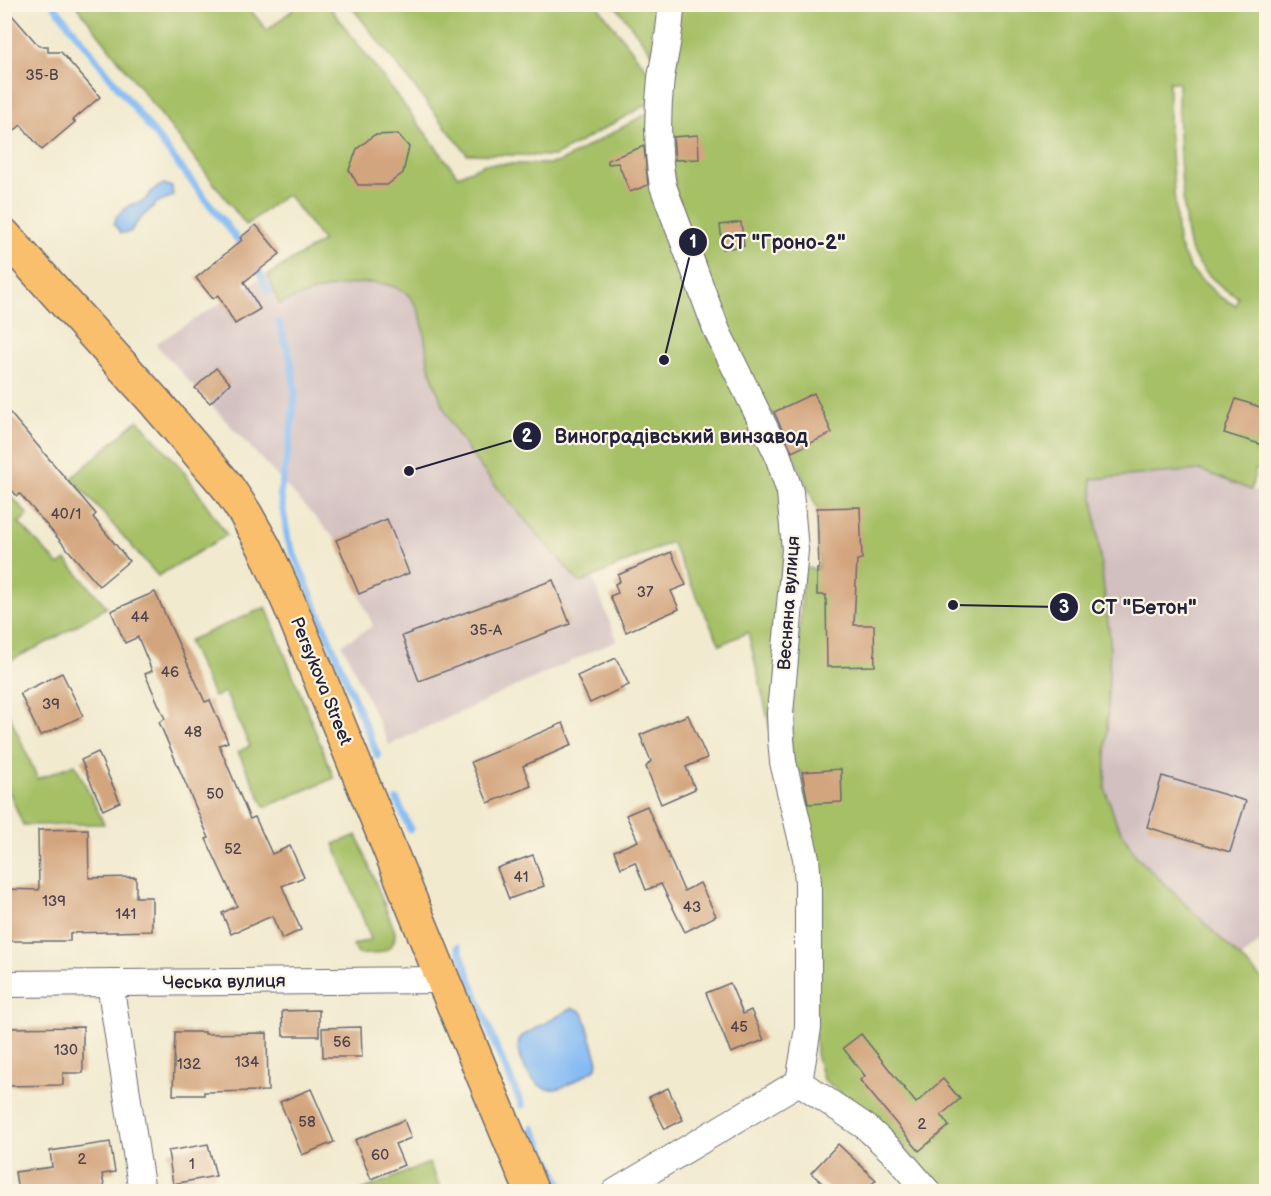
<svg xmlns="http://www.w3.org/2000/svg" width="1271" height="1196" viewBox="0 0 1271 1196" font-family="'Balsamiq Sans',sans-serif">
  <rect width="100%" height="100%" fill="#fcf5e5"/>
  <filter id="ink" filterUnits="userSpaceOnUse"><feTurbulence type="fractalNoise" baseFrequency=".0167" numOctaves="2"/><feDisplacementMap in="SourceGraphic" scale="12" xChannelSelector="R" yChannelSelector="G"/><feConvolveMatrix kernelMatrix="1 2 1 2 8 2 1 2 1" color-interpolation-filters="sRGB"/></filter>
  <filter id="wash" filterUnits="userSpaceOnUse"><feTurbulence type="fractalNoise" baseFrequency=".008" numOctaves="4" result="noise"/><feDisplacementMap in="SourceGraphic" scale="24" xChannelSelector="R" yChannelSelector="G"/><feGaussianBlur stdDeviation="1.35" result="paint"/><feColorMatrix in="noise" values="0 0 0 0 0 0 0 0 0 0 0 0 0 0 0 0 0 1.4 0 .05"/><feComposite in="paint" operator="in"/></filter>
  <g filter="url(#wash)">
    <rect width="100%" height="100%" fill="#f1eacf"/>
    <g fill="#d2bfc0">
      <polygon points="421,194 592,577 617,640 389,745 342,644 373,626 336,540 155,344 256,281 324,241"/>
      <polygon points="1200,470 1251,490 1266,492 1266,940 1255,946 1241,959 1136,856 1116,822 1105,788 1110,640 1091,479"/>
    </g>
    <g fill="#a6c066" stroke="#647150" stroke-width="1.5" fill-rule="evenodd">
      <path d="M 170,4 L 174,9 L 180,5 L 246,5 L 267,30 L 299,5 L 328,5 L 458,176 L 485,164 L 548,164 L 560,162 L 653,110 L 655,172 L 786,499 L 774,745 L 748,632 L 720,645 L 671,542 L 580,583 C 559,559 538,535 517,511 C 489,478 462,448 444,408 C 439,394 432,379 429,365 C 423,341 427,311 406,293 C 377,270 309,292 279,304 L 268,275 L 323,241 L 287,194 L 246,225 L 76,5 Z"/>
      <polygon points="350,5 597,5 652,76 653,101 555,156 467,154"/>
      <polygon points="615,5 663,5 654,56"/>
      <path d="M 679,5 L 1266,5 L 1266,472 L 1256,469 L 1251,490 L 1200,470 L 1091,479 L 1110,640 L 1105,788 L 1116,822 L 1136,856 L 1266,983 L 1266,1191 L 944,1191 L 885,1128 L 823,1079 L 816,1054 L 802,772 L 793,772 L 790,749 L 804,568 L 817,569 L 819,561 L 817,508 L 774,413 L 765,417 L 729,336 L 676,194 L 667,137 ZM 1169,82 L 1178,82 C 1178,127 1180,172 1185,217 C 1186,228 1187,243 1192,253 C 1202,271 1220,288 1238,297 L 1236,306 L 1219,296 L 1191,270 L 1178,243 L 1169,127 Z"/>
      <polygon points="138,420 182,469 227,535 158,576 72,478"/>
      <polygon points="4,488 28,515 19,523 59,565 66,560 107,607 52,640 5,663"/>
      <polygon points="266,607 334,778 265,807 238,752 250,746 225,692 214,697 188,641"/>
      <polygon points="4,703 38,779 75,764 104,824 23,825 5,782"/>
      <path d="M 357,835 L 395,932 C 396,953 375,955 358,954 L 353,945 L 371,939 L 334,844 Z"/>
      <polygon points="429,1163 442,1191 360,1191"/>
    </g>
    <g fill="#85bbf4" stroke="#546e98" stroke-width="1.5">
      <polygon points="164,184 172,187 173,196 158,202 139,220 130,232 121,233 114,224 117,216 130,205 144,201 154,189"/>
      <path d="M 572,1008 L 579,1010 L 584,1015 L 598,1062 L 595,1069 C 582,1076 562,1092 547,1089 C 532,1086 509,1051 522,1036 Z"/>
    </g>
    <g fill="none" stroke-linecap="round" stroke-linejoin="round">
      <g stroke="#85bbf4" stroke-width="7">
        <polyline points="53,4 244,248"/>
        <polyline points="256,264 269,292"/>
        <polyline points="279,323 291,361 295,393 289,447 280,493 288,540 378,756"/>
        <polyline points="397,800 410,829"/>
        <polyline points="458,947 495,1044 522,1105"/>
        <polyline points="533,1128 565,1192"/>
      </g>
    </g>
    <g id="blocks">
      <g fill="#d3a57e">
        <polygon points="4,6 39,46 48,46 48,52 61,52 100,97 73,120 75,122 42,150 21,125 4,139"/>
        <polygon points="398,134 409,147 403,173 387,185 358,185 349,170 357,149 374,135"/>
        <polygon points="698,135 699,159 675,160 673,137"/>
        <polygon points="644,146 648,185 630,192 618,163 608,164 608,160"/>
        <polygon points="741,222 744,246 723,249 720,225"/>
        <polygon points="256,225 280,254 244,282 260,309 235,324 218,295 213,299 196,278 242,240 240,238"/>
        <polygon points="216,368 230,383 210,403 195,388"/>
        <polygon points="814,393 832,433 792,452 774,412"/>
        <polygon points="1236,399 1266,409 1266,446 1224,433"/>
        <polygon points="4,406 96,514 93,517 129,561 99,586 20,494 17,496 4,481"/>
        <polygon points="860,507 862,559 857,560 854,625 874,625 875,666 827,667 826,595 817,595 817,569 819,569 817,508"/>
        <polygon points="387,519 409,573 359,594 336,540"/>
        <polygon points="671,552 686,585 671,591 679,609 626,632 610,596 618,593 615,584 620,581 618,575"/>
        <polygon points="553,580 570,624 419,681 402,636"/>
        <polygon points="155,592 205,702 210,700 228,742 219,745 250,819 255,817 272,854 290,846 304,877 282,886 301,930 282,939 272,916 231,934 222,913 237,906 206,839 209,838 159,722 165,719 145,674 152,671 138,637 125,643 111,611"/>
        <polygon points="616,658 629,685 590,703 577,676"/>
        <polygon points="62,673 83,716 40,736 20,693"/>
        <polygon points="688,715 707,758 686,767 695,789 661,804 646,767 651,761 640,735"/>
        <polygon points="563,723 572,745 523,766 531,786 488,803 471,762"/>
        <polygon points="98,752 120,802 103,810 81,760"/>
        <polygon points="841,769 842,802 808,804 802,772"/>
        <polygon points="1162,776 1246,801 1230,852 1147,827"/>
        <polygon points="647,806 684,891 700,883 716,916 685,932 661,884 646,890 635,862 621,868 614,851 638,841 626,815"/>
        <polygon points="88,829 89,878 136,877 136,897 152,897 152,931 70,933 70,941 4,941 4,889 39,890 38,830"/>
        <polygon points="533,855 544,886 509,899 497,868"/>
        <polygon points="730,983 743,1014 751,1010 764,1040 731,1053 706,993"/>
        <polygon points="319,1010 319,1036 283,1036 282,1011"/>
        <polygon points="83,1027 83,1073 63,1073 63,1085 4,1086 4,1028"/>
        <polygon points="361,1027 362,1057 323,1057 322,1028"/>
        <polygon points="175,1032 205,1032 205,1034 267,1033 268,1091 204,1092 204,1095 173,1095"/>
        <polygon points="861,1034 916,1103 943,1079 960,1099 941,1115 949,1126 919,1151 860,1080 865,1076 843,1048"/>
        <polygon points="668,1088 683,1120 665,1129 649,1097"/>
        <polygon points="311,1089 334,1142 302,1155 280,1102"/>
        <polygon points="404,1120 411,1138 395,1144 404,1165 371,1179 355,1140"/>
        <polygon points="110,1142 115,1172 102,1174 105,1191 18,1191 15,1172 52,1167 50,1151"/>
        <polygon points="208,1144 216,1176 173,1184 168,1151"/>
        <polygon points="838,1144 876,1180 864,1191 831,1191 811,1173"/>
      </g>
    </g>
  </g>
  <g filter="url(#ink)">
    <use href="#blocks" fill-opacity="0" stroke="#6a686f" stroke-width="1.5"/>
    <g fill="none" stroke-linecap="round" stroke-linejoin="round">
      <defs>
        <g id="minor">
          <path d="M 671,4 C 671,30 665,53 661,78 C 657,113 657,151 663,186 L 717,331 L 777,453 L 790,492 L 795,550 L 780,713 L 781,739 L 783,762 L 806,858 L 808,883 L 808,1028 L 799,1082"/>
          <polyline points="110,983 142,1192"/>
          <polyline points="4,984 443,980"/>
          <polyline points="799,1082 866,1127 896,1155 928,1192"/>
          <polyline points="615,1192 799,1082"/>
        </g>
        <polyline id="major" points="4,235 155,402 226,485 245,513 265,549 289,603 443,980 532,1192"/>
      </defs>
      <use href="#minor" stroke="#6a686f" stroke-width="28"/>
      <use href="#major" stroke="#6a686f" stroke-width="36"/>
      <use href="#minor" stroke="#fff" stroke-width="26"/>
      <use href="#major" stroke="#f9bf6c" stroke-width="33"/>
    </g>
  </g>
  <g text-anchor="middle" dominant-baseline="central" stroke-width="4.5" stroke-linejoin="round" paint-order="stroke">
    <g font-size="15" fill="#4e434c">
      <text x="42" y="75">35-В</text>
      <text x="66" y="514">40/1</text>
      <text x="645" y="592">37</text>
      <text x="140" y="617">44</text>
      <text x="486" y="630">35-А</text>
      <text x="170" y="672">46</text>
      <text x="51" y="704">39</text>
      <text x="193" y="732">48</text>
      <text x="215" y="794">50</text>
      <text x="233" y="849">52</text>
      <text x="521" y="877">41</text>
      <text x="54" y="901">139</text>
      <text x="692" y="907">43</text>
      <text x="126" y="914">141</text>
      <text x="739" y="1027">45</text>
      <text x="342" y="1042">56</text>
      <text x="66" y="1050">130</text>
      <text x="247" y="1062">134</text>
      <text x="189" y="1064">132</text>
      <text x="307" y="1122">58</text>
      <text x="922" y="1124">2</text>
      <text x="380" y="1155">60</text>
      <text x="82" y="1159">2</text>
      <text x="192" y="1164">1</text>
    </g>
    <g font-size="18" fill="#22223b" stroke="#fcf5e5">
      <text transform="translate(789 603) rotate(-86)">Весняна вулиця</text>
      <text transform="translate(321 681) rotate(68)">Persykova Street</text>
      <text transform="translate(224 982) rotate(-1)">Чеська вулиця</text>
    </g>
  </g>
  <path fill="none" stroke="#22223b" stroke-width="2" d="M664 360L693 242M409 471L527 436M953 605L1064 607"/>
  <g fill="#22223b" stroke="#fcf5e5" stroke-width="2">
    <circle cx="664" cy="360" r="6"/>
    <circle cx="409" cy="471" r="6"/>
    <circle cx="953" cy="605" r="6"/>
    <circle cx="693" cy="242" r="15"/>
    <circle cx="527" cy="436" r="15"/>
    <circle cx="1064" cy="607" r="15"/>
  </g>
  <g font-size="18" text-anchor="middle" font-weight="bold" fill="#fff">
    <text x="693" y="248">1</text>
    <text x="527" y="442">2</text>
    <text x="1064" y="613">3</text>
  </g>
  <g font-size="20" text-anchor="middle" font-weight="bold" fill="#22223b" stroke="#fcf5e5" stroke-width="4.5" stroke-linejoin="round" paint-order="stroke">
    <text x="783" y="249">СТ "Гроно-2"</text>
    <text x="681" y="443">Виноградівський винзавод</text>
    <text x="1144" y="614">СТ "Бетон"</text>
  </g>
  <rect width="1271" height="1196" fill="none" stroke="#fcf5e5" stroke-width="24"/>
</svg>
